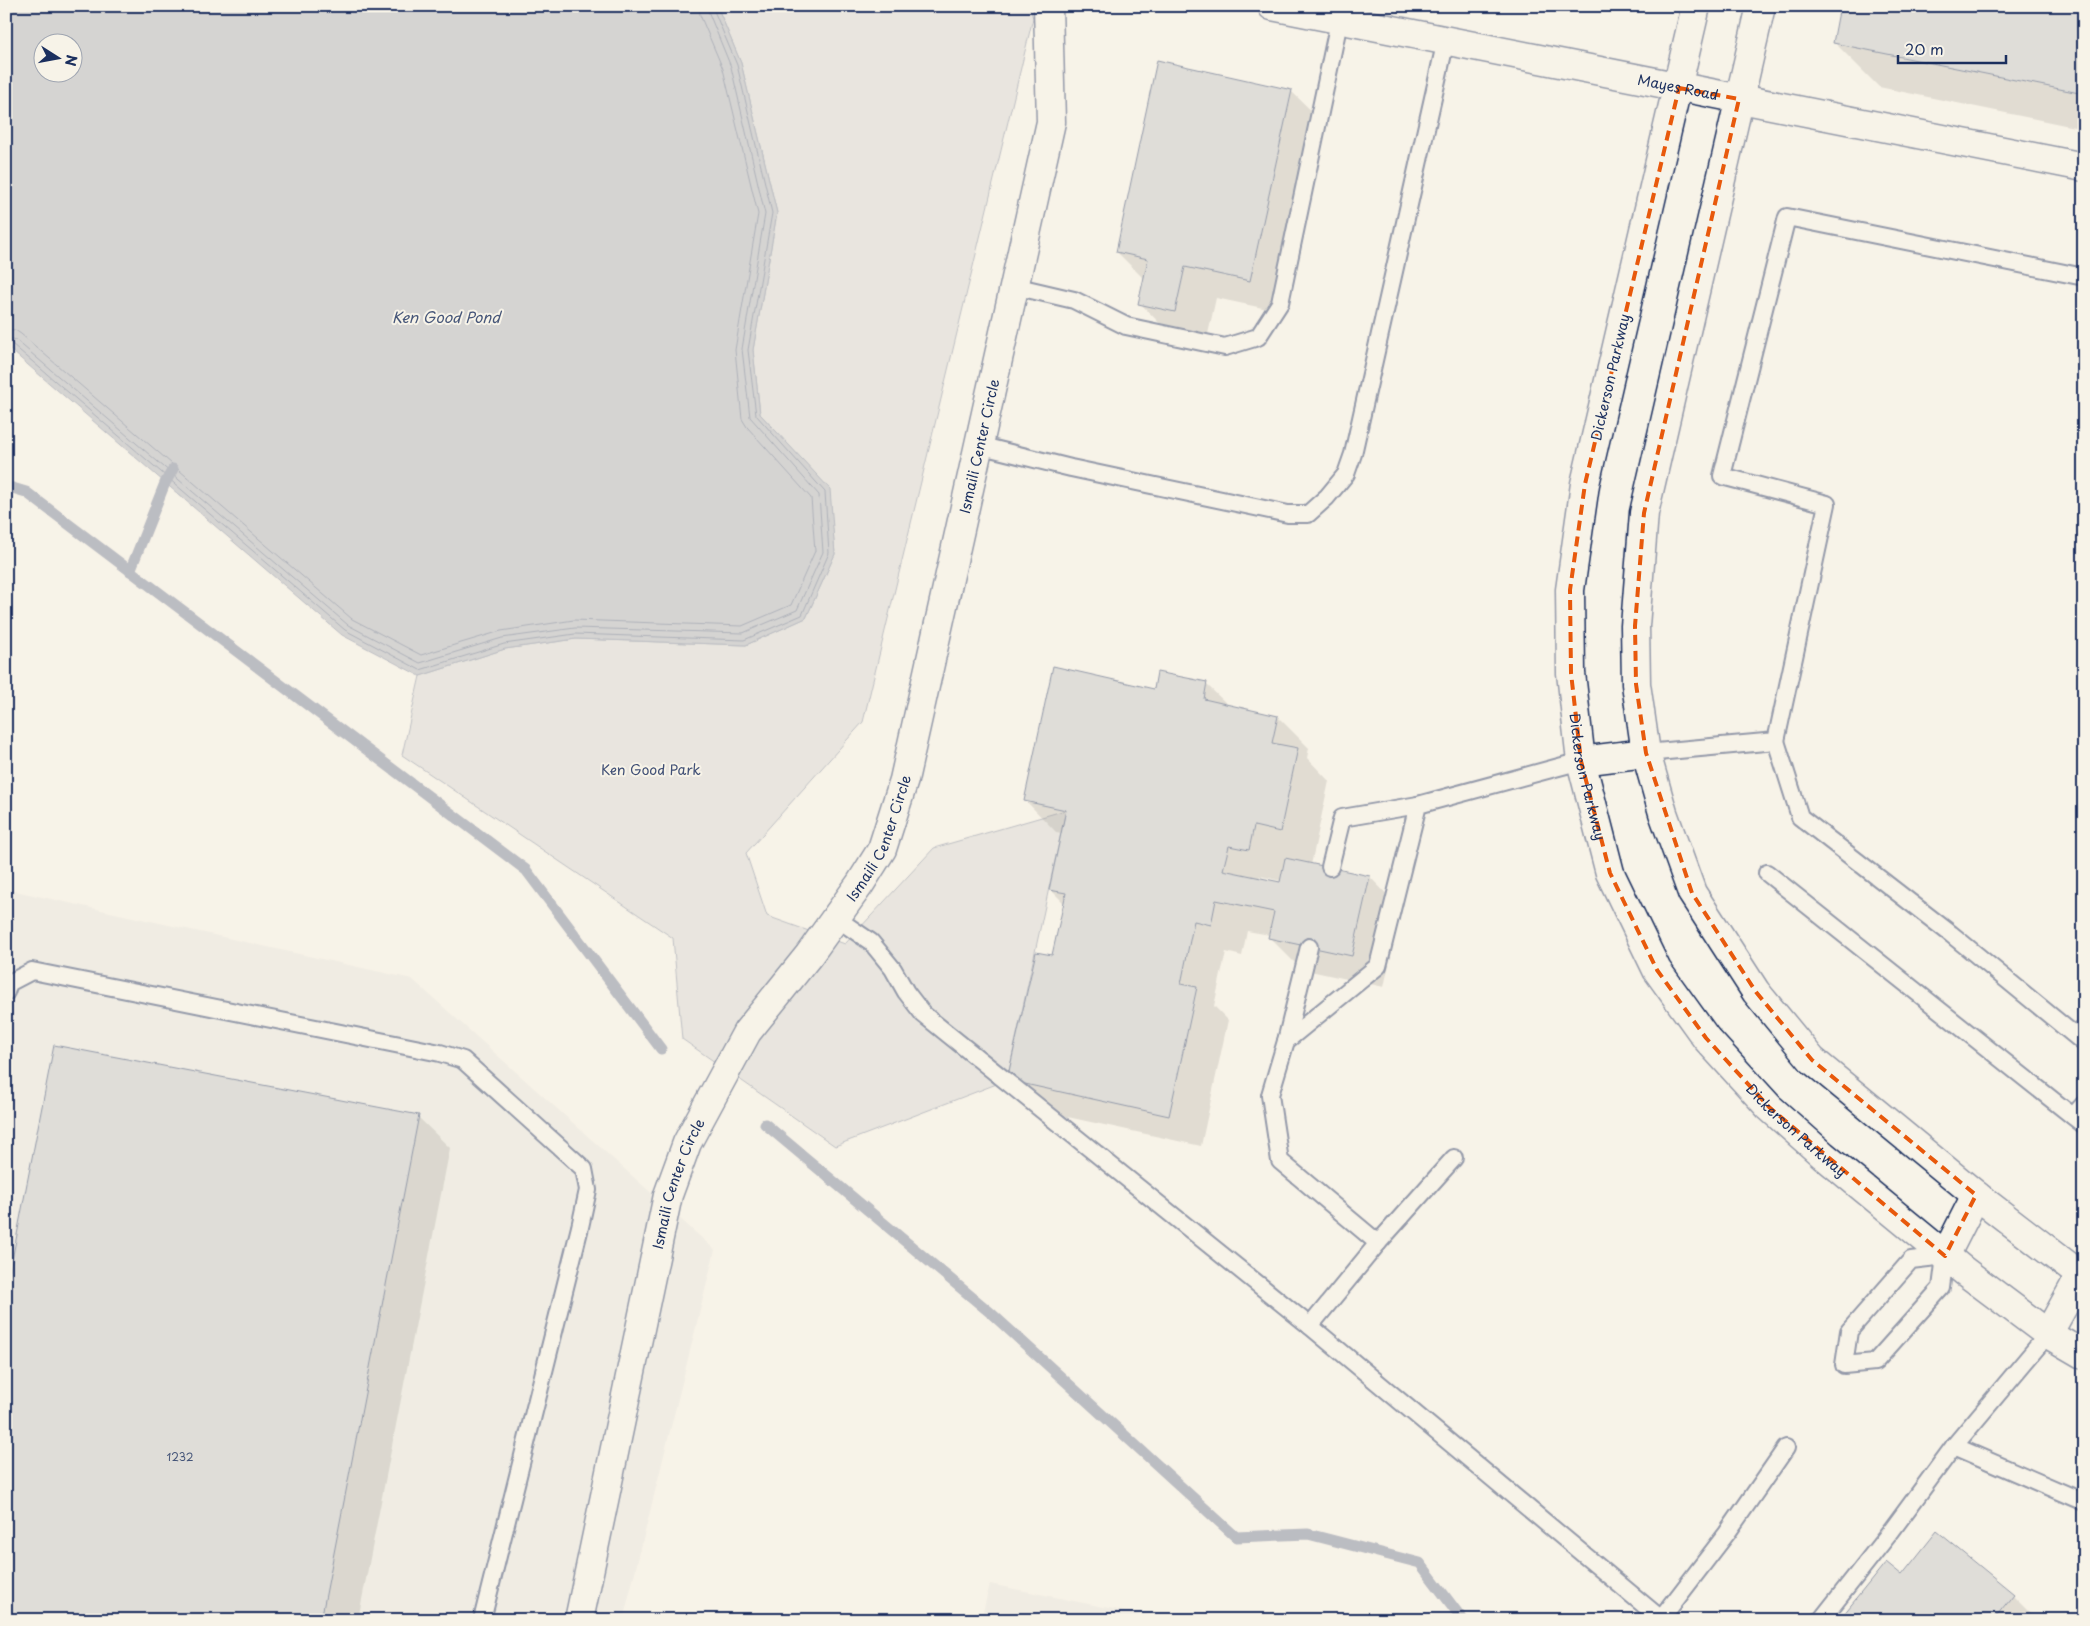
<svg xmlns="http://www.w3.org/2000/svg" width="2090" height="1626" viewBox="0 0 2090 1626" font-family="'Playpen Sans',sans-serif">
  <rect width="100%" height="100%" fill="#f7f3e8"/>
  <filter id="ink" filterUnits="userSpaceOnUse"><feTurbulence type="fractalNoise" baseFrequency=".02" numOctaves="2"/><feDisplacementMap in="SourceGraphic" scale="10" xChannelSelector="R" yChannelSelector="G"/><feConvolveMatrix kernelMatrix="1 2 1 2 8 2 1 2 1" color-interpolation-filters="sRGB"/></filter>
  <g filter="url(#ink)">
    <g fill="#e6e5de">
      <polygon points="6,889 412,979 715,1250 623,1620 6,1620"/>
      <polygon points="990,1584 1167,1620 981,1620"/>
    </g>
    <polygon fill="#d7d6d4" stroke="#798299" points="717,6 1029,6 1033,18 863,722 746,853 767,916 845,944 934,848 1066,810 1007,1080 835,1146 682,1039 673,938 402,755 420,676 505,649 576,639 746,645 806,618 835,554 829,489 760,414 753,350 777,213 741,63"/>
    <path fill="#acb0b9" stroke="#727c95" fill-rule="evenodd" d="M 6,6 L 717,6 L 741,63 L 777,213 L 753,350 L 760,414 L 830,489 L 835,554 L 806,618 L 746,645 L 576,639 L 505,649 L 420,676 L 342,635 L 6,346 ZM 42,42 L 72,42 L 72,72 L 42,72 Z"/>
    <g fill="#0003" fill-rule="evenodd">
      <polygon points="2084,6 2084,129 1879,87 1835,43"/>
      <polygon points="1291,91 1323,122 1282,312 1216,298 1206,343 1171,335 1140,303 1145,280 1117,252"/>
      <path d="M 1206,684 L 1229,706 L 1278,717 L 1309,748 L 1307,758 L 1329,781 L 1311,865 L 1370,877 L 1401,909 L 1384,987 L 1301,969 L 1269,937 L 1270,935 L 1247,931 L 1242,956 L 1226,952 L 1214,1006 L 1228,1020 L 1201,1146 L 1040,1111 L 1009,1080 L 1053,957 L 1065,904 L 1050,889 L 1063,833 L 1056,832 L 1025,800 L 1155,690 ZM 1260,876 L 1282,881 L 1281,884 L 1259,879 Z"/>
      <polygon points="418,1117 450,1148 358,1620 6,1620"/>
      <polygon points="1902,1577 2013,1595 2038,1620 1841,1620"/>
    </g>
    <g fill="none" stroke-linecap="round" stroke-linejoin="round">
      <g stroke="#556382" stroke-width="1">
        <polyline points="6,329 15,330 21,334 352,619 421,655 501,631 574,620 742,626 791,605 815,551 811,498 747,427 742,419 735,350 758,214 723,69 700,15 699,6"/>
        <polyline points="6,337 16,340 348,625 420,663 502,638 575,628 743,633 797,610 823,552 819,495 750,417 742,349 765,214 731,67 706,6"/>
        <polyline points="6,343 12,344 345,630 420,670 504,644 575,634 744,640 802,615 829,553 825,492 756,415 748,350 772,213 737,65 712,6"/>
      </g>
      <g stroke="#727c95" stroke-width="11">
        <polyline points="6,486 26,492 526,870 661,1049"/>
        <polyline points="130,571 165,483 173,469"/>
        <polyline points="765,1124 992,1314 1236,1537 1308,1534 1420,1563 1463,1620"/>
      </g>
    </g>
    <g fill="#c0c3c5" stroke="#1b2f5e">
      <polygon points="1840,6 2084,6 2084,94 1833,43"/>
      <polygon points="1157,60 1292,90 1250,281 1185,267 1175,312 1138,304 1148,259 1116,252"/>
      <polygon points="1053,666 1154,689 1157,672 1207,682 1204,699 1278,716 1272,743 1298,748 1280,832 1254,826 1249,850 1229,846 1223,870 1280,882 1285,858 1370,876 1352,956 1268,938 1274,912 1216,900 1211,925 1194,921 1181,984 1197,987 1169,1116 1007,1080 1036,952 1052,955 1066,893 1049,890 1066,810 1024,801"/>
      <polygon points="54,1045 419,1115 321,1620 6,1620 6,1291"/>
      <polygon points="1937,1531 2014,1594 1993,1620 1839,1620 1886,1562 1902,1575"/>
    </g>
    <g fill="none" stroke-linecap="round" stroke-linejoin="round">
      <defs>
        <g id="lane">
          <polyline points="1014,286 1074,300 1126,326 1225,347 1258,337 1280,303 1341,12"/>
          <polyline points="978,445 1071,468 1288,514 1308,514 1327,497 1346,474 1353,454 1446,40"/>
          <polyline points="1776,741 1800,817 1951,934 2084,1043"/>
          <polyline points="1646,753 1776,741 1827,504 1722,476 1787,217 2084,277"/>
          <polyline points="1330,867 1342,818 1418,805"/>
          <polyline points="1767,873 2084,1125"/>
          <polyline points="836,918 871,942 893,969 906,992 923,1014 1310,1326"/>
          <polyline points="6,992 9,983 32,971 440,1053 463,1060 584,1169 588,1190 580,1227 482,1620"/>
          <polyline points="1286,1041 1309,947"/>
          <polyline points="2073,1116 2084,1104"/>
          <polyline points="1454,1158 1378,1243 1310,1326 1661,1619 1727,1533 1786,1448"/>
          <polyline points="1378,1243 1280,1161 1270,1095 1286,1041 1378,966 1418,805 1581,761"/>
          <polygon points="1945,1256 1941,1288 1875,1362 1844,1365 1849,1331 1911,1260"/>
          <polyline points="1954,1446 2084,1502"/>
          <polyline points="1821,1620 1892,1530 1954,1446 2048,1334"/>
        </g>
        <g id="street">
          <path id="s1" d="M 1272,6 L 2084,167"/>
          <path id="s2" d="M 579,1620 L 668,1195 L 687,1143 L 747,1032 L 809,955 L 860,884 L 882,849 L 904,780 L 1051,122 L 1048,6"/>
        </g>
        <g id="secondary">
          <path id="s3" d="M 1696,6 L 1585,484 L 1570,590 L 1571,673 L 1581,761 L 1610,873 L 1657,970 L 1706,1038 L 1769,1107 L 1823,1155 L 1964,1271 L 2048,1334 L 2084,1355"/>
          <polyline points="1761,6 1644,513 1635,626 1636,684 1646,753 1663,813 1692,893 1756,992 1812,1060 1976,1195 2084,1278"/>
          <polyline points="1581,761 1646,753"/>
          <polyline points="1945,1256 1976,1195"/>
          <polyline points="2048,1334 2080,1276"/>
        </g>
      </defs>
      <use href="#lane" stroke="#1b2f5e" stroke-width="20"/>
      <use href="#street" stroke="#1b2f5e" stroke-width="31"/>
      <use href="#secondary" stroke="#1b2f5e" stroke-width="31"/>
      <use href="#lane" stroke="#f7f3e8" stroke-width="16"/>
      <use href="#street" stroke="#f7f3e8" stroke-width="28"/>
      <use href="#secondary" stroke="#f7f3e8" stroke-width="28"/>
    </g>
  </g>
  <path d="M0 0H2090V1626H0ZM 1679,88 L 1739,99 L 1644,513 L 1635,626 L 1636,684 L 1646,753 L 1692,893 L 1756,992 L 1812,1060 L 1976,1195 L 1945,1256 L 1769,1107 L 1706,1038 L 1657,970 L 1610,873 L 1581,761 L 1571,673 L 1570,590 L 1585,484 Z" fill="#f7f3e8" fill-opacity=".55" fill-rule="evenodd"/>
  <path fill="none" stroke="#e8590c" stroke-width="4" stroke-dasharray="10 6" stroke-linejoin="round" d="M 1679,88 L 1739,99 L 1644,513 L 1635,626 L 1636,684 L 1646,753 L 1692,893 L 1756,992 L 1812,1060 L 1976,1195 L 1945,1256 L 1769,1107 L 1706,1038 L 1657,970 L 1610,873 L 1581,761 L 1571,673 L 1570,590 L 1585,484 Z"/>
  <g text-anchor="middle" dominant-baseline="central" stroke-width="4" stroke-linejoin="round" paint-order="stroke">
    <g font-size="11" fill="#445478">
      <text x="180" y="1456">1232</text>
    </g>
    <g font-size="14" fill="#1b2f5e" stroke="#f7f3e8">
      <text stroke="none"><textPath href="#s1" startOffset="414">Mayes Road</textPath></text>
      <text transform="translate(1610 377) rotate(-77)">Dickerson Parkway</text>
      <text stroke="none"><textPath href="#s2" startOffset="1258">Ismaili Center Circle</textPath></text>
      <text stroke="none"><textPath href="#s3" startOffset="786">Dickerson Parkway</textPath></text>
      <text stroke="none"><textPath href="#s2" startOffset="852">Ismaili Center Circle</textPath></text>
      <text stroke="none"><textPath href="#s3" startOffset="1206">Dickerson Parkway</textPath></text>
      <text stroke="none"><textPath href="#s2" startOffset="448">Ismaili Center Circle</textPath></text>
    </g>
    <g font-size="14" fill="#415076" stroke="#f7f3e8">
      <text x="651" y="769">Ken Good Park</text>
    </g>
    <g font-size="15" font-style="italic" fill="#465679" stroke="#f7f3e8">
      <text x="446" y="316">Ken Good Pond</text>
    </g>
  </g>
  <rect width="2090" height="1626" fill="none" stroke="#f7f3e8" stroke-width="25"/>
  <rect x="12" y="12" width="2065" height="1601" fill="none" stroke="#1b2f5e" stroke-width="2" filter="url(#ink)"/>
  <g transform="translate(58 58) rotate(101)"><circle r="24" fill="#f7f3e8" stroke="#9fa5b1"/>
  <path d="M0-4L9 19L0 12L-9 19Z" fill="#1b2f5e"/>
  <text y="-8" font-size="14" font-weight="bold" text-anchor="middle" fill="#1b2f5e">N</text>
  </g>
  <path d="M1898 55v8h108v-8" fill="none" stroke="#1b2f5e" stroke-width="2.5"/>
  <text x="1905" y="55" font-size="15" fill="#1b2f5e" stroke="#f7f3e8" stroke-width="4" paint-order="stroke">20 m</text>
</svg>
